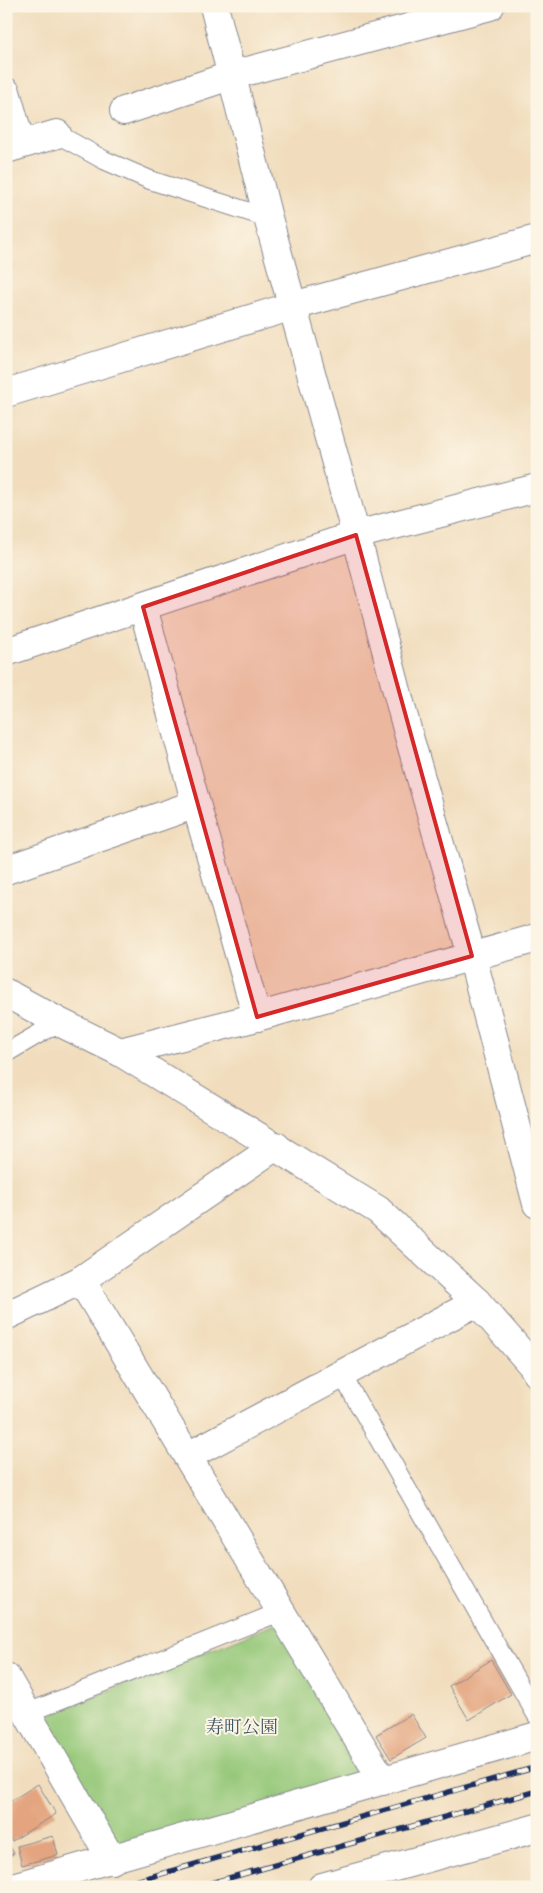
<svg xmlns="http://www.w3.org/2000/svg" width="543" height="1893" viewBox="0 0 543 1893" font-family="Cardo,'Noto Serif JP',serif">
  <rect width="100%" height="100%" fill="#fcf5e5"/>
  <filter id="ink" filterUnits="userSpaceOnUse"><feTurbulence type="fractalNoise" baseFrequency=".02" numOctaves="2"/><feDisplacementMap in="SourceGraphic" scale="10" xChannelSelector="R" yChannelSelector="G"/><feConvolveMatrix kernelMatrix="1 2 1 2 8 2 1 2 1" color-interpolation-filters="sRGB"/></filter>
  <filter id="wash" filterUnits="userSpaceOnUse"><feTurbulence type="fractalNoise" baseFrequency=".0096" numOctaves="4" result="noise"/><feDisplacementMap in="SourceGraphic" scale="20" xChannelSelector="R" yChannelSelector="G"/><feGaussianBlur stdDeviation="1.12" result="paint"/><feColorMatrix in="noise" values="0 0 0 0 0 0 0 0 0 0 0 0 0 0 0 0 0 1.4 0 .05"/><feComposite in="paint" operator="in"/></filter>
  <g filter="url(#wash)">
    <rect width="100%" height="100%" fill="#f1ddbd"/>
    <polygon fill="#95c879" stroke="#587c6c" points="278,1623 370,1776 117,1850 38,1719"/>
    <g id="blocks">
      <g fill="#e3a47f">
        <polygon points="491,1660 511,1694 469,1720 449,1686"/>
        <polygon points="411,1714 426,1738 391,1759 376,1735"/>
        <polygon points="38,1784 56,1814 12,1841 6,1832 6,1804"/>
        <polygon points="53,1836 58,1855 22,1865 17,1846"/>
        <polygon points="6,1841 14,1853 6,1858"/>
      </g>
    </g>
  </g>
  <g filter="url(#ink)">
    <use href="#blocks" fill-opacity="0" stroke="#86868e" stroke-width="1"/>
    <g fill="none" stroke-linecap="round" stroke-linejoin="round">
      <defs>
        <g id="lane">
          <polyline points="57,134 104,160 150,180 268,218"/>
          <polyline points="6,1053 59,1022"/>
          <polyline points="342,1375 537,1716"/>
          <polyline points="27,1713 280,1612"/>
        </g>
        <g id="street">
          <polyline points="214,6 268,218 356,535 408,733 472,956 537,1204"/>
          <polyline points="6,92 21,144"/>
          <polyline points="124,111 233,75 490,6"/>
          <polyline points="6,149 57,134"/>
          <polyline points="143,607 196,804 257,1017"/>
          <polyline points="6,652 356,535 537,488"/>
          <polyline points="6,870 196,804"/>
          <polyline points="120,1052 257,1017 537,938"/>
          <polyline points="81,1280 383,1781"/>
          <polyline points="6,1316 81,1280 276,1146"/>
          <polyline points="188,1456 477,1302"/>
          <polyline points="6,1677 112,1860"/>
          <polyline points="13,1887 537,1736"/>
          <polyline points="322,1887 537,1828"/>
        </g>
        <g id="secondary">
          <polyline points="6,393 293,306 537,239"/>
          <polyline points="6,993 59,1022 120,1052 378,1210 477,1302 532,1365 537,1373"/>
        </g>
      </defs>
      <use href="#lane" stroke="#86868e" stroke-width="20"/>
      <use href="#street" stroke="#86868e" stroke-width="30"/>
      <use href="#secondary" stroke="#86868e" stroke-width="30"/>
      <use href="#lane" stroke="#fff" stroke-width="18"/>
      <use href="#street" stroke="#fff" stroke-width="28"/>
      <use href="#secondary" stroke="#fff" stroke-width="28"/>
      <defs>
        <g id="rail">
          <polyline points="115,1887 537,1767"/>
          <polyline points="197,1887 537,1791"/>
        </g>
      </defs>
      <use href="#rail" stroke="#1b2f5e" stroke-width="5.5"/>
      <use href="#rail" stroke="#fcf5e5" stroke-width="4" stroke-dasharray="11" stroke-linecap="butt"/>
    </g>
  </g>
  <path fill="#d62828" fill-opacity="0.2" stroke="#d62828" stroke-width="4" stroke-linejoin="round" d="M 356,535 L 472,956 L 257,1017 L 143,607 Z"/>
  <g text-anchor="middle" dominant-baseline="central" stroke-width="4" stroke-linejoin="round" paint-order="stroke">
    <g font-size="18" fill="#3a5565" stroke="#fcf5e5">
      <text x="242" y="1727">寿町公園</text>
    </g>
  </g>
  <rect width="543" height="1893" fill="none" stroke="#fcf5e5" stroke-width="25"/>
</svg>
